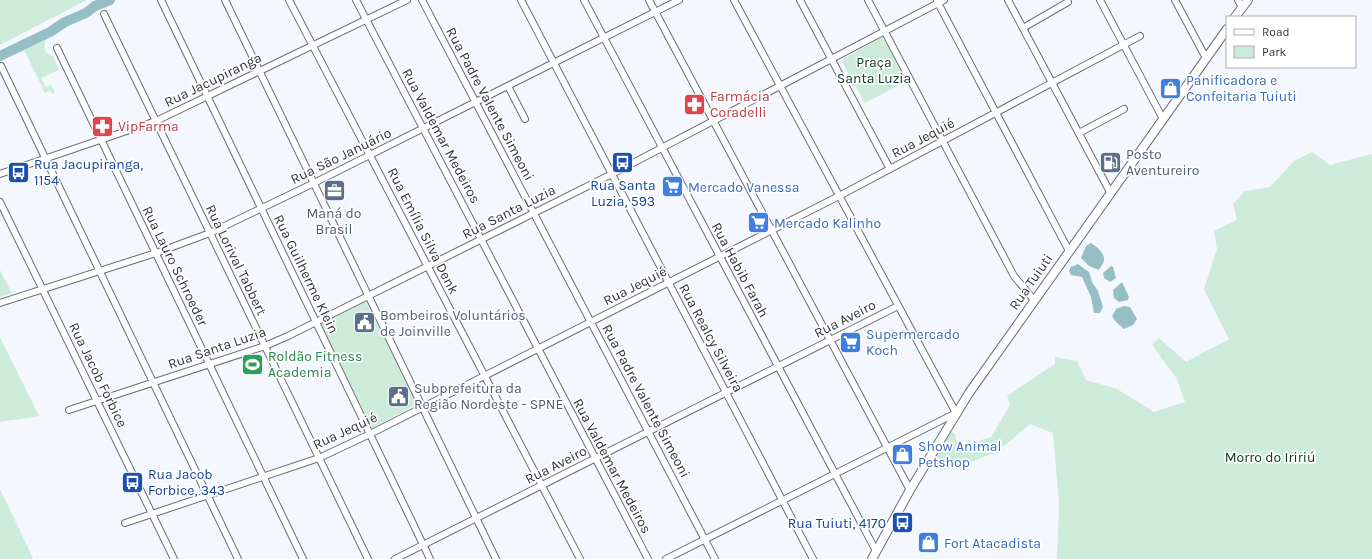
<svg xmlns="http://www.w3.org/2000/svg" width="1372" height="559" viewBox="0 0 1372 559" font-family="Karla,sans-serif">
  <rect width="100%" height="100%" fill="#f4f7fe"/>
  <g fill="#ccebda">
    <polygon points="0,0 87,0 0,45"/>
    <polygon points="883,37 907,81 865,103 841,60"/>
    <path d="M 46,40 C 43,47 44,54 53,56 L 59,70 L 41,78 L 46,87 L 51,85 L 55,92 L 52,94 L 50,90 L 45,93 L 24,50 Z"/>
    <polygon points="1312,152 1330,165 1372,154 1372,559 1057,559 1059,503 1053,433 1030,424 998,451 962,466 943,470 938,467 936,460 950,431 955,434 956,441 958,444 969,444 991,437 1010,405 1007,396 1055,364 1055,357 1077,361 1086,380 1117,389 1154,412 1185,402 1177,379 1152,345 1159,338 1186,362 1229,339 1204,289 1217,249 1214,231 1237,220 1233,204 1245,191 1270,187 1294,161"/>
    <polygon points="0,270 12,293 0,297"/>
    <polygon points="366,301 417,404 372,428 321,324"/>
    <polygon points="0,337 39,416 0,422"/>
    <polygon points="0,489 32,556 33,559 0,559"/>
  </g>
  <g fill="#95bfc4">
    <path d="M 1091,243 C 1097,247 1105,253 1104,261 C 1103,264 1100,267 1099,270 L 1089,266 L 1081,258 L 1086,246 Z"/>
    <polygon points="1078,264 1089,272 1092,282 1098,291 1103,307 1100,313 1094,313 1091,297 1082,277 1071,275 1069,271 1071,267"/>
    <polygon points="1111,266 1113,267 1116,278 1110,282 1104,278 1103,273"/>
    <polygon points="1122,282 1129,297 1128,300 1119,302 1114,298 1113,290"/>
    <polygon points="1124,306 1130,307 1137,319 1133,325 1124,329 1115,321 1112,316 1116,309"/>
  </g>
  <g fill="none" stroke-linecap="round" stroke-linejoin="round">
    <polyline stroke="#95bfc4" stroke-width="10" points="0,56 50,32 65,22 86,13 95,6 110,0"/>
    <defs>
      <g id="minor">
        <polyline points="161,0 430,559"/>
        <polyline points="225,0 496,559"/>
        <polyline points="289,0 580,559"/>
        <polyline points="356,0 648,559"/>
        <polyline points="422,0 715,559"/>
        <polyline points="521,0 813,559"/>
        <polyline points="584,0 876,551"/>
        <polyline points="649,0 910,490"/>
        <polyline points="800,0 890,169"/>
        <polyline points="868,0 1014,276 1034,300"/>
        <polyline points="1008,0 1110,192"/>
        <polyline points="1100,0 1163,119"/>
        <polyline points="1175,0 1206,58"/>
        <polyline points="1238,0 1242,8"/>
        <polyline points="937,1 1069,251"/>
        <polyline points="104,14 368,559"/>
        <polyline points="1023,28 1068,2"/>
        <polyline points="57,48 303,559"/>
        <polyline points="1,66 238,559"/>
        <polyline points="508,86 525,119"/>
        <polyline points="1079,133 1124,109"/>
        <polyline points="0,174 156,121 407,0"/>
        <polyline points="0,202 174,559"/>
        <polyline points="0,303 156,253 210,233 314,183 679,0"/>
        <polyline points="69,410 265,346 288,336 612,174 944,0"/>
        <polyline points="125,523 319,458 370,434 839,196 1140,36"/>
        <polyline points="395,559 898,306"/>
        <polyline points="666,559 956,413 734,0"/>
      </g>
      <g id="major">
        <polyline points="1235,17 1248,0"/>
        <polyline points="872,559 910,490 969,393 1227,29"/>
      </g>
    </defs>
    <use href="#minor" stroke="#6a6d75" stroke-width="8"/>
    <use href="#major" stroke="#6a6d75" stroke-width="10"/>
    <use href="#minor" stroke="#fff" stroke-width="6"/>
    <use href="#major" stroke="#fff" stroke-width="8"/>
  </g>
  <defs>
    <symbol id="shop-square" viewBox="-11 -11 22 22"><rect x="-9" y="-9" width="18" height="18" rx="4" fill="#3f7fe0" stroke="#fff"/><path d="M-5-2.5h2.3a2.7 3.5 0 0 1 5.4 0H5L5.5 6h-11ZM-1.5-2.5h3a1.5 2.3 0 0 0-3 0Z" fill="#fff"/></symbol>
    <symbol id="pharmacy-square" viewBox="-11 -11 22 22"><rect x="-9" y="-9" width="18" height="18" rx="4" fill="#e0444e" stroke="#fff"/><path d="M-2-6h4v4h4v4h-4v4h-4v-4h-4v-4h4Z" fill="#fff"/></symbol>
    <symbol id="fuel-square" viewBox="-11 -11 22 22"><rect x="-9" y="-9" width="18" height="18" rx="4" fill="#5c6f8a" stroke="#fff"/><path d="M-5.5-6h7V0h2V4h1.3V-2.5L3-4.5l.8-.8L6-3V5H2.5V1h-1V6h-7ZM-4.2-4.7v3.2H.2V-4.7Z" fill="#fff"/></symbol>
    <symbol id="bus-square" viewBox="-11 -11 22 22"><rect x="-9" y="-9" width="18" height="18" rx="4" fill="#1a4fb4" stroke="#fff"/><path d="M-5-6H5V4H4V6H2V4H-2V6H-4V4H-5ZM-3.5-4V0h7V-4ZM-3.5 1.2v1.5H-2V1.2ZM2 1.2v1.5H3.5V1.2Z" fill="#fff"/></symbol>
    <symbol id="supermarket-square" viewBox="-11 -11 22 22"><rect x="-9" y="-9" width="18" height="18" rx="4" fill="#3f7fe0" stroke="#fff"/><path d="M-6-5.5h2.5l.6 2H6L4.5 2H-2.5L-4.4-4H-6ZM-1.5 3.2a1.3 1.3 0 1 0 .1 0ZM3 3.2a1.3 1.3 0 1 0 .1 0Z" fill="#fff"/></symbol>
    <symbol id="office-square" viewBox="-11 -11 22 22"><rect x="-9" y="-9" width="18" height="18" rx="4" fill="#5c6f8a" stroke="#fff"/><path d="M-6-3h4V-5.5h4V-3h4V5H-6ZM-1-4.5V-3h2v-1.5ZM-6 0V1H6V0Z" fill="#fff"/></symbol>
    <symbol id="civic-square" viewBox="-11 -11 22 22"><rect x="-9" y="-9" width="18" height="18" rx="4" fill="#5c6f8a" stroke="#fff"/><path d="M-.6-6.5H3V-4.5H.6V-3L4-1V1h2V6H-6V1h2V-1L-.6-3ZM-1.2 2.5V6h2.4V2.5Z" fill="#fff"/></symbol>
    <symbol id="stadium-square" viewBox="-11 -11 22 22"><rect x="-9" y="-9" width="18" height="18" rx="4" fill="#2e9e5b" stroke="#fff"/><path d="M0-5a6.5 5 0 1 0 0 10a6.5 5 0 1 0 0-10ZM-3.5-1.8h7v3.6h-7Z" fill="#fff"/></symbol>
  </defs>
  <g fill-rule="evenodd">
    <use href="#shop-square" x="1158" y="76" width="25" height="25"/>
    <use href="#pharmacy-square" x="682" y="92" width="25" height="25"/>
    <use href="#pharmacy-square" x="90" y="114" width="25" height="25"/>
    <use href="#fuel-square" x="1098" y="150" width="25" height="25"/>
    <use href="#bus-square" x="610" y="150" width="25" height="25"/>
    <use href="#bus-square" x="6" y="160" width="25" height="25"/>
    <use href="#supermarket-square" x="660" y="174" width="25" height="25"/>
    <use href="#office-square" x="322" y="178" width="25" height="25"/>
    <use href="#supermarket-square" x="746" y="210" width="25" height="25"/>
    <use href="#civic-square" x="352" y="310" width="25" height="25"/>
    <use href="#supermarket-square" x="838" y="330" width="25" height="25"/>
    <use href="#stadium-square" x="240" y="352" width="25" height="25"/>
    <use href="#civic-square" x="386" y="384" width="25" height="25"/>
    <use href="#shop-square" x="890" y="442" width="25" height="25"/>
    <use href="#bus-square" x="120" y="470" width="25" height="25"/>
    <use href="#bus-square" x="890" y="510" width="25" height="25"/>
    <use href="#shop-square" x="916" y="530" width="25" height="25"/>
  </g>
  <g text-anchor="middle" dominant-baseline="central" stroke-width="3.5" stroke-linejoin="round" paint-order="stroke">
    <g font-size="14" fill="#093723" stroke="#fff">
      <text x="874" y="62">Praça<tspan x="874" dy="16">Santa Luzia</tspan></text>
      <text x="1270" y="457">Morro do Iririú</text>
    </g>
    <g font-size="14" fill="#323437" stroke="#fff">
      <text transform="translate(213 80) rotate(-26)">Rua Jacupiranga</text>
      <text transform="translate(490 104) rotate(62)">Rua Padre Valente Simeoni</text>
      <text transform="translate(441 136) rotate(62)">Rua Valdemar Medeiros</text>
      <text transform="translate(923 138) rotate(-28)">Rua Jequié</text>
      <text transform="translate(341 156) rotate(-26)">Rua São Januário</text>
      <text transform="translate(509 212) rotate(-27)">Rua Santa Luzia</text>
      <text transform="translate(423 231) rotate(63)">Rua Emília Silva Denk</text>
      <text transform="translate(236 260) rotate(64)">Rua Lorival Tabbert</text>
      <text transform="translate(175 266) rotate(64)">Rua Lauro Schroeder</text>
      <text transform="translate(740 270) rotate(62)">Rua Habib Farah</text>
      <text transform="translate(306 274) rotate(64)">Rua Guilherme Klein</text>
      <text transform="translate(1031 282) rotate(-55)">Rua Tuiuti</text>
      <text transform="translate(635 286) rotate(-27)">Rua Jequié</text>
      <text transform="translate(845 319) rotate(-27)">Rua Aveiro</text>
      <text transform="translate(711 338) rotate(62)">Rua Realcy Silveira</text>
      <text transform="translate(217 348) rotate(-19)">Rua Santa Luzia</text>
      <text transform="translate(98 375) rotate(64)">Rua Jacob Forbice</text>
      <text transform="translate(646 401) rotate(62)">Rua Padre Valente Simeoni</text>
      <text transform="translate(345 431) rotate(-25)">Rua Jequié</text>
      <text transform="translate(556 465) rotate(-27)">Rua Aveiro</text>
      <text transform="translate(612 466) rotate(62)">Rua Valdemar Medeiros</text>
    </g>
    <g font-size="14" fill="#366cbe" stroke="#fff" text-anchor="start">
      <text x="1186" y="80">Panificadora e<tspan x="1186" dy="16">Confeitaria Tuiuti</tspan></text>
      <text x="688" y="187">Mercado Vanessa</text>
      <text x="774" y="223">Mercado Kalinho</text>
      <text x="866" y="334">Supermercado<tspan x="866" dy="16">Koch</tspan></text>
      <text x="918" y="446">Show Animal<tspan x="918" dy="16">Petshop</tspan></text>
      <text x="944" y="543">Fort Atacadista</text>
    </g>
    <g font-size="14" fill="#be3a42" stroke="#fff" text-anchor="start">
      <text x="710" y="96">Farmácia<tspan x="710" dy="16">Coradelli</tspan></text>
      <text x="118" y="126">VipFarma</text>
    </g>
    <g font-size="14" fill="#4e5e75" stroke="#fff" text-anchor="start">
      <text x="1126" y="154">Posto<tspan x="1126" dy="16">Aventureiro</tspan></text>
      <text x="334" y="213" text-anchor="middle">Maná do<tspan x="334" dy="16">Brasil</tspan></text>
      <text x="380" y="315">Bombeiros Voluntários<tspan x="380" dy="16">de Joinville</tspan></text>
      <text x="414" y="388">Subprefeitura da<tspan x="414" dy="16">Região Nordeste - SPNE</tspan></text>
    </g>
    <g font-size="14" fill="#164399" stroke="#fff" text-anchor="start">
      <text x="34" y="164">Rua Jacupiranga,<tspan x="34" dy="16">1154</tspan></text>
      <text x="623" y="185" text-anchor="middle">Rua Santa<tspan x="623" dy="16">Luzia, 593</tspan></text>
      <text x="148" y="474">Rua Jacob<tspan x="148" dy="16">Forbice, 343</tspan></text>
      <text x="886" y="523" text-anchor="end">Rua Tuiuti, 4170</text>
    </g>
    <g font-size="14" fill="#27864d" stroke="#fff" text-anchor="start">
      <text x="268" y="356">Roldão Fitness<tspan x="268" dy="16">Academia</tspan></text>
    </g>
  </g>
  <rect x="1226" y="16" width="130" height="52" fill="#ffffff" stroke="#adaeaf"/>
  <rect x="1234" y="29" width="20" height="6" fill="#ffffff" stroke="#adaeaf"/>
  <text x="1262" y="36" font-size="12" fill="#323437">Road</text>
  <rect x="1234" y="46" width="20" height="12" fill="#ccebda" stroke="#adaeaf"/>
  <text x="1262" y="56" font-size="12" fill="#323437">Park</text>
</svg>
